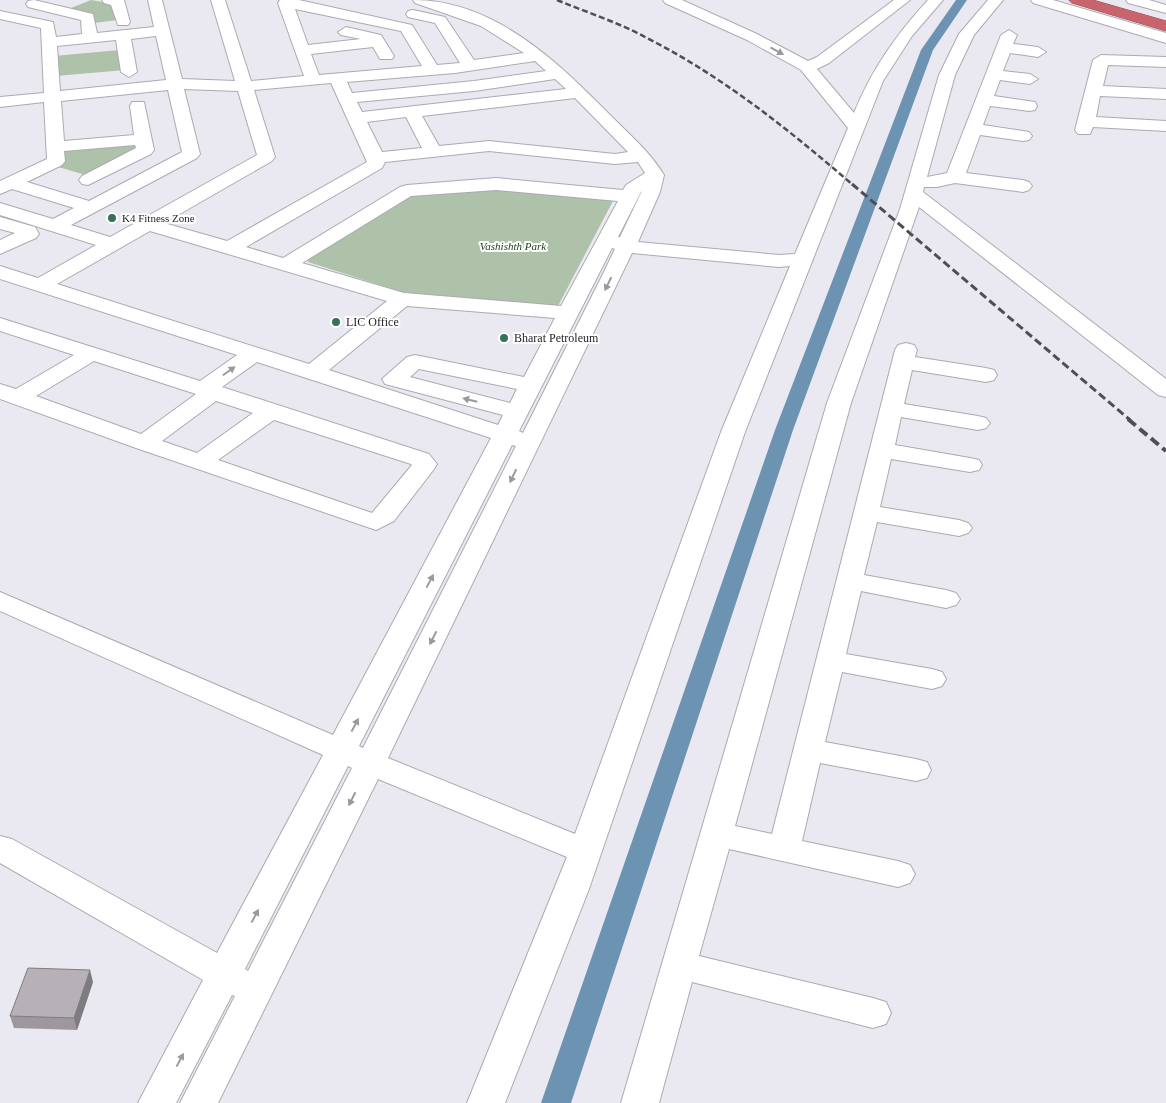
<svg xmlns="http://www.w3.org/2000/svg" width="1166" height="1103" viewBox="0 0 1166 1103" font-family="Georgia,serif">
  <rect width="100%" height="100%" fill="#eae9f1"/>
  <g fill="#adc2a9">
    <polygon points="91,0 114,4 118,20 94,23 66,10"/>
    <polygon points="120,50 125,70 56,76 54,56"/>
    <polygon points="137,141 137,150 89,176 55,166 62,149"/>
    <polygon points="483,187 614,199 558,306 402,292 308,262 307,255 406,195"/>
  </g>
  <g fill="none" stroke-linecap="round" stroke-linejoin="round">
    <polygon fill="#6c93b2" fill-rule="evenodd" points="956,0 967,0 933,50 793,430 571,1103 541,1103 775,430 921,50"/>
    <defs>
      <g id="minor">
        <path d="M 34,0 L 93,14 L 97,33 L 154,27 L 148,0 L 162,0 L 182,79 L 235,81 L 211,0 L 225,0 L 251,81 L 304,76 L 278,3 L 280,0 L 299,0 L 412,25 L 437,65 L 460,63 L 435,23 L 408,17 L 406,14 L 408,11 L 413,10 L 445,17 L 474,60 L 524,53 L 481,26 L 415,3 L 413,0 C 494,0 557,61 611,116 C 630,135 650,152 664,175 L 660,192 L 638,242 L 779,255 L 795,254 L 848,128 L 801,70 L 747,40 L 665,3 L 663,0 L 682,0 L 757,34 L 808,61 L 817,57 L 894,0 L 910,0 L 829,63 L 817,69 L 854,113 C 872,69 896,35 928,0 L 943,0 L 912,36 L 883,81 L 745,432 L 589,889 L 505,1103 L 467,1103 L 567,857 L 378,779 L 218,1103 L 180,1103 L 235,996 L 232,995 L 176,1103 L 138,1103 L 203,980 L 0,863 L 0,836 L 12,839 L 217,953 L 323,755 L 0,611 L 0,592 L 333,735 L 491,438 L 257,362 L 222,387 L 429,454 L 437,464 L 434,469 L 394,521 L 376,530 L 136,448 L 0,399 L 0,384 L 16,389 L 74,355 L 0,331 L 0,318 L 200,381 L 237,355 L 0,279 L 0,266 L 38,278 L 96,245 L 0,215 L 0,203 L 53,219 L 74,208 L 12,189 L 0,194 L 0,181 L 47,159 L 44,102 L 0,107 L 0,97 L 44,93 L 41,28 L 0,19 L 0,11 L 53,22 L 56,37 L 82,34 L 81,20 L 28,7 L 26,4 L 28,1 ZM 295,9 L 401,31 L 422,66 L 319,75 L 311,54 L 373,47 L 380,59 L 392,59 L 394,56 L 381,35 L 346,27 L 338,32 L 341,35 L 361,39 L 308,45 ZM 156,36 L 166,80 L 60,91 L 57,46 L 116,40 L 121,72 L 129,77 L 137,72 L 131,39 ZM 535,61 L 546,71 L 474,81 L 352,93 L 347,82 L 455,73 ZM 555,79 L 566,89 L 362,112 L 357,102 L 474,91 ZM 331,83 L 367,162 L 227,241 L 164,223 L 272,161 L 275,157 L 254,90 ZM 184,89 L 238,91 L 257,155 L 110,237 L 71,225 L 197,158 L 200,154 ZM 168,90 L 182,152 L 89,201 L 27,182 L 62,165 L 65,161 L 64,151 L 135,145 L 136,148 L 82,176 L 79,180 L 82,184 L 88,185 L 151,154 L 154,150 L 144,102 L 132,102 L 130,106 L 134,135 L 64,141 L 61,101 ZM 575,98 L 628,152 L 615,154 L 489,141 L 439,146 L 422,116 ZM 406,117 L 422,148 L 382,152 L 367,122 ZM 489,151 L 615,164 L 638,162 L 645,173 L 626,185 L 623,190 L 496,178 L 407,185 L 400,187 L 283,258 L 246,247 L 382,168 L 385,162 ZM 496,190 L 618,201 L 561,306 L 404,293 L 302,263 L 411,196 ZM 642,191 L 620,237 L 618,237 L 641,192 ZM 150,231 L 387,301 L 309,364 L 57,284 ZM 612,248 L 615,249 L 603,274 L 523,433 L 519,431 ZM 632,253 L 779,267 L 790,266 L 721,432 L 575,834 L 388,758 ZM 407,306 L 555,318 L 524,377 L 415,355 L 407,357 L 382,379 L 385,384 L 503,415 L 498,425 L 329,370 ZM 94,361 L 196,394 L 141,434 L 36,396 ZM 419,369 L 517,389 L 510,403 L 410,377 ZM 216,401 L 253,413 L 197,453 L 162,441 ZM 274,420 L 411,464 L 412,465 L 372,513 L 218,460 ZM 512,445 L 516,446 L 363,748 L 359,746 ZM 348,766 L 352,768 L 248,971 L 245,969 Z"/>
        <polygon points="102,0 124,0 130,22 128,25 118,25 111,5 104,3"/>
        <polygon points="988,0 1003,0 974,35 955,75 927,177 947,173 1001,35 1009,30 1017,35 1013,44 1038,47 1046,52 1038,57 1010,53 1003,71 1030,74 1038,79 1030,84 1000,80 994,96 1035,102 1037,106 1035,110 1029,111 990,106 983,125 1023,131 1029,132 1032,136 1029,140 1023,141 980,135 966,173 1023,180 1029,182 1032,186 1029,190 1023,192 955,183 937,187 924,187 923,192 1166,379 1166,397 1158,395 919,207 851,403 735,826 772,834 895,350 898,345 906,343 914,345 917,350 915,357 986,368 994,370 997,375 994,380 986,382 912,370 904,404 978,416 986,418 990,423 986,428 978,430 901,417 895,445 970,458 979,460 982,465 979,470 970,472 891,459 880,507 959,520 968,523 972,528 968,533 959,536 877,522 864,575 946,590 956,593 960,599 956,605 946,608 861,591 846,654 932,669 942,672 946,679 942,686 932,689 842,672 825,742 916,759 927,762 931,770 927,778 916,781 820,763 802,841 898,861 910,865 915,874 910,883 898,887 729,849 699,956 873,998 886,1002 891,1013 886,1024 873,1028 692,982 659,1103 621,1103 827,403 900,209 939,75 959,34"/>
        <polygon points="1031,0 1053,0 1166,33 1166,43 1033,3"/>
        <polygon points="1126,0 1149,0 1166,5 1166,13 1128,3"/>
        <polygon points="1101,55 1166,57 1166,67 1108,65 1103,86 1166,89 1166,99 1100,96 1096,117 1166,121 1166,131 1093,127 1090,134 1078,134 1075,130 1093,60"/>
        <polygon points="0,217 35,227 39,234 36,238 0,254 0,240 15,233 0,229"/>
      </g>
      <polygon id="highway" points="1069,0 1093,0 1166,21 1166,31 1072,3"/>
    </defs>
    <use href="#minor" stroke="#abaab1" stroke-width="2"/>
    <use href="#highway" stroke="#8d4a51" stroke-width="1"/>
    <use href="#minor" fill="#fff" fill-rule="evenodd"/>
    <use href="#highway" fill="#c9636c" fill-rule="evenodd"/>
    <path stroke="#4f4e52" stroke-width="2.5" stroke-dasharray="6 3" stroke-linecap="butt" d="M 557,0 C 586,12 617,22 645,37 C 722,76 788,129 853,185"/>
    <polyline stroke="#4f4e52" stroke-width="3" stroke-dasharray="8 4" stroke-linecap="butt" points="852,184 1130,420"/>
    <polyline stroke="#4f4e52" stroke-width="4" stroke-dasharray="10 5" stroke-linecap="butt" points="1128,419 1166,451"/>
  </g>
  <polygon fill="#9c989d" points="93,982 77,1030 14,1028 10,1016"/>
  <polygon fill="#7f7c7f" points="90,970 93,982 77,1030 74,1018"/>
  <polygon fill="#b5b1b6" stroke="#7f7c7f" points="28,968 90,970 74,1018 10,1016"/>
  <defs><path id="oneway-solid" d="M-6-.8H1V-3.2L6.5 0L1 3.2V.8H-6Z" transform="scale(1.25)"/></defs>
  <g fill="#9a999b">
    <use href="#oneway-solid" transform="translate(777 51) rotate(29)"/>
    <use href="#oneway-solid" transform="translate(608 284) rotate(116)"/>
    <use href="#oneway-solid" transform="translate(229 371) rotate(-35)"/>
    <use href="#oneway-solid" transform="translate(470 400) rotate(-166)"/>
    <use href="#oneway-solid" transform="translate(513 476) rotate(116)"/>
    <use href="#oneway-solid" transform="translate(430 581) rotate(-62)"/>
    <use href="#oneway-solid" transform="translate(433 638) rotate(117)"/>
    <use href="#oneway-solid" transform="translate(355 725) rotate(-62)"/>
    <use href="#oneway-solid" transform="translate(352 799) rotate(117)"/>
    <use href="#oneway-solid" transform="translate(255 916) rotate(-62)"/>
    <use href="#oneway-solid" transform="translate(180 1060) rotate(-62)"/>
  </g>
  <g fill="#36715a" stroke="#fff" stroke-width="2">
    <circle cx="112" cy="218" r="5"/>
    <circle cx="336" cy="322" r="5"/>
    <circle cx="504" cy="338" r="5"/>
  </g>
  <g text-anchor="middle" dominant-baseline="central" stroke-width="4" stroke-linejoin="round" paint-order="stroke">
    <g font-size="11" fill="#1e1d20" stroke="#fff" text-anchor="start">
      <text x="122" y="218">K4 Fitness Zone</text>
    </g>
    <g font-size="11" font-style="italic" fill="#113d09" stroke="#fff">
      <text x="513" y="246">Vashishth Park</text>
    </g>
    <g font-size="12" fill="#1e1d20" stroke="#fff" text-anchor="start">
      <text x="346" y="322">LIC Office</text>
      <text x="514" y="338">Bharat Petroleum</text>
    </g>
  </g>
</svg>
